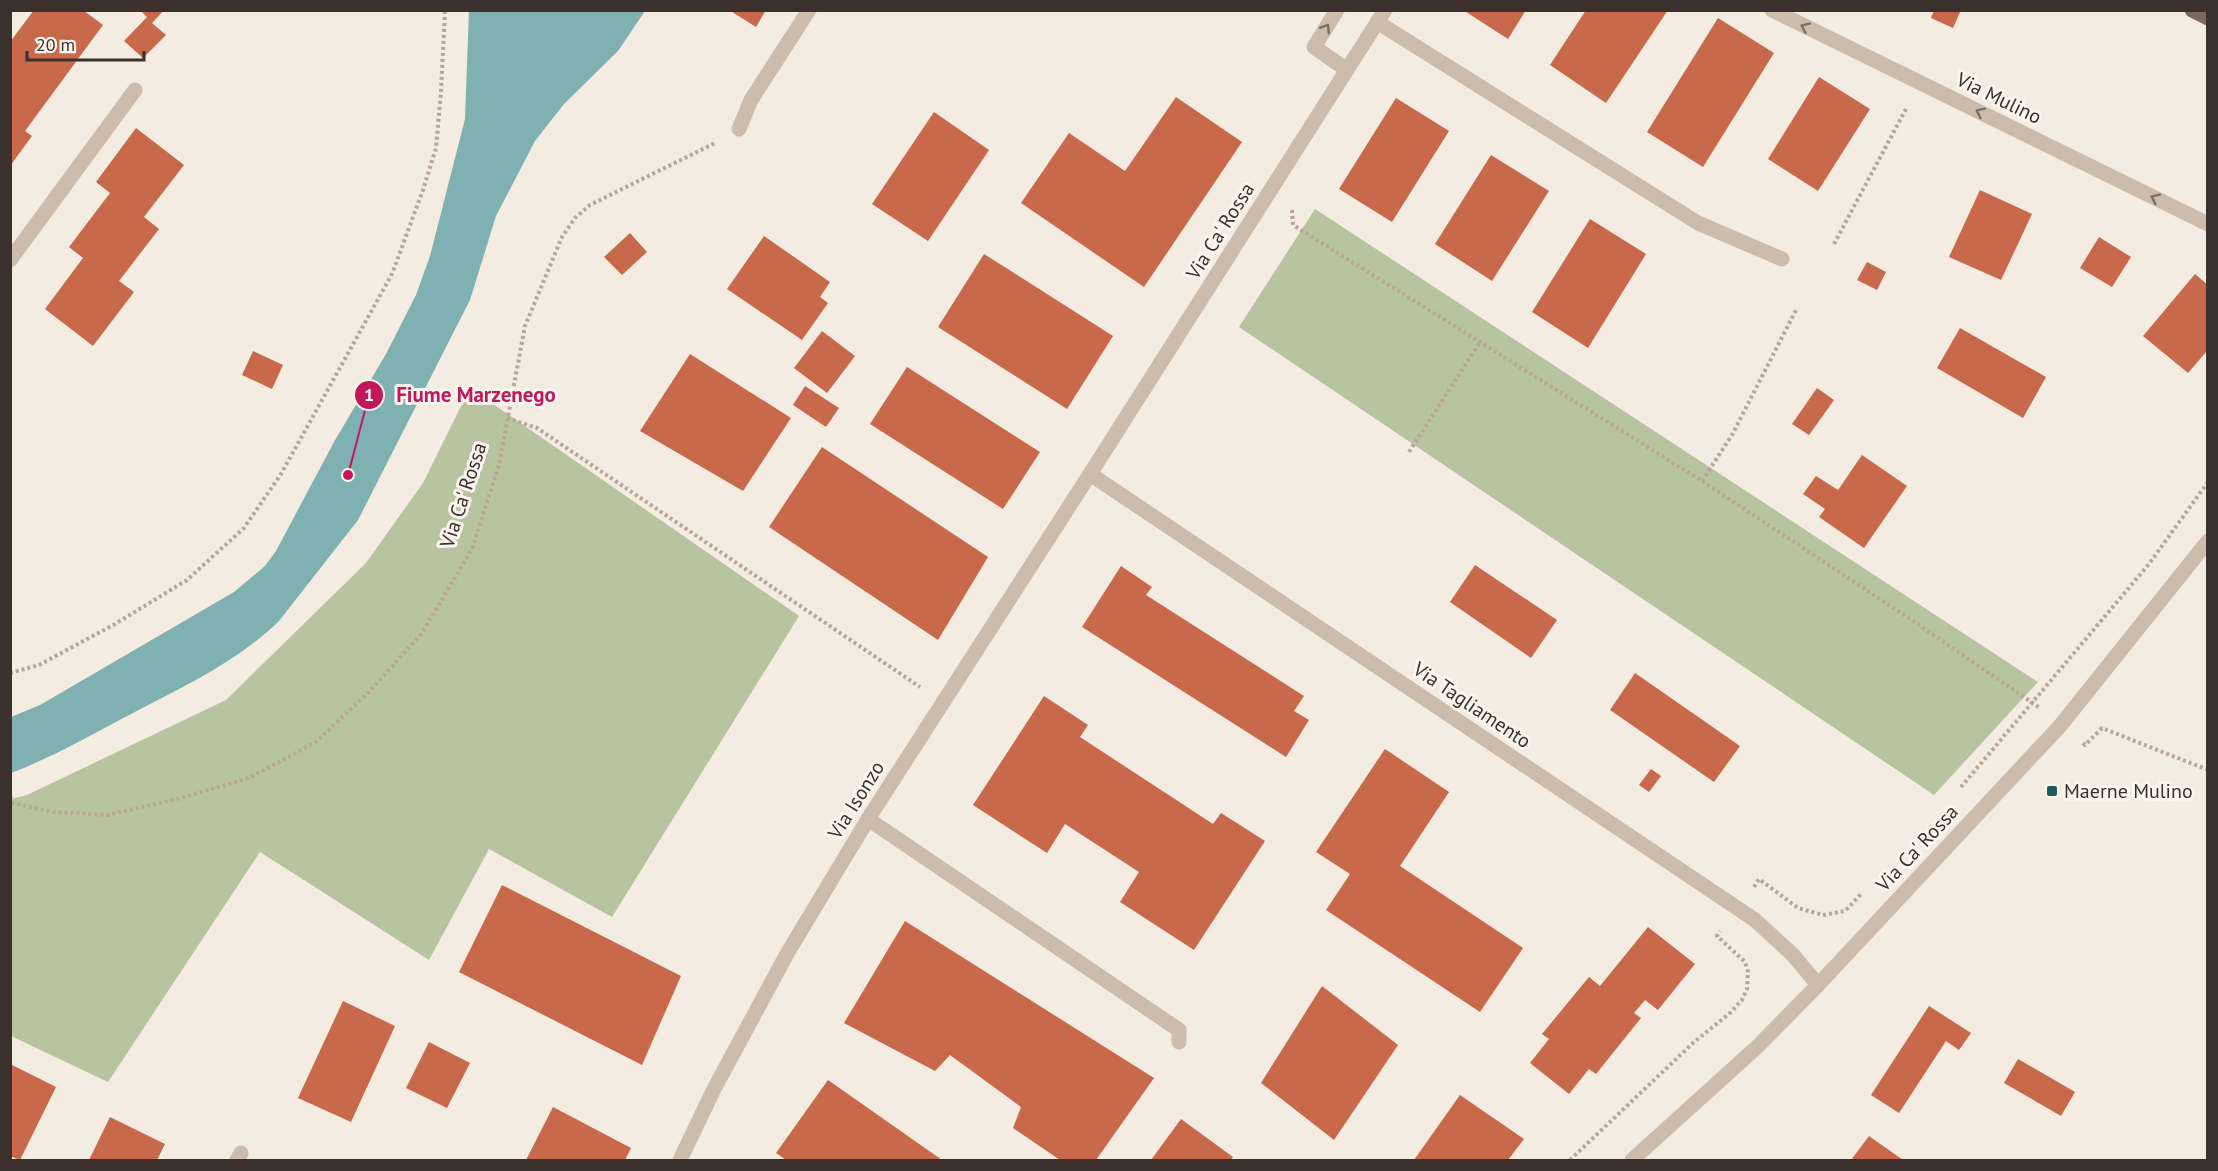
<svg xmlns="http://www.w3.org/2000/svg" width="2218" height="1171" viewBox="0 0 2218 1171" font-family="'PT Sans',sans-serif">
  <rect width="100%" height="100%" fill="#f4ebe1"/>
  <g fill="#b8c4a0">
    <polygon points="1315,209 2038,682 1934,795 1239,327"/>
    <polygon points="470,388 799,616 612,917 489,849 429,960 260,852 108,1082 11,1036 11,799 27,795 226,700 366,563 423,483"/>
  </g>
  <path fill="#7fb0b2" d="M 469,11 L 645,11 L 618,51 L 564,104 L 535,141 L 496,216 L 470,300 L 358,520 L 279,621 C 237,662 183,687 131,714 C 91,735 53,757 11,773 L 11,717 L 40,705 L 234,592 L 265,566 L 276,551 L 334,442 L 386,354 L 416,295 L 430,256 L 465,119 Z"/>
  <g fill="#c8694b">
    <polygon points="34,10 83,10 103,25 25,131 32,136 10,166 10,42"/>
    <polygon points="140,10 164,10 152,23 166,35 143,58 124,41 147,17"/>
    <polygon points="729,10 766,10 756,27"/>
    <polygon points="1463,10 1526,10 1508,39"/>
    <polygon points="1586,10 1668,10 1606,103 1550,65"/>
    <polygon points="1934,10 1961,10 1953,28 1931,18"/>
    <polygon points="1718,18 1774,53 1703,167 1647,132"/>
    <polygon points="1819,77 1870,109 1818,191 1768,159"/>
    <polygon points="1176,97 1242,142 1144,287 1021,203 1069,133 1125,171"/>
    <polygon points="1396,98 1449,131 1392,222 1339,189"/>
    <polygon points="934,112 989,150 928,241 872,204"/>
    <polygon points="136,128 184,165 144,217 159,229 119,281 134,292 93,346 45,309 83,258 69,247 110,193 96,182"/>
    <polygon points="1491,155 1549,191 1492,281 1435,244"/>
    <polygon points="1980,190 2032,214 2001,280 1949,257"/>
    <polygon points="1590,219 1646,254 1588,348 1532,312"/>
    <polygon points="630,233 647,252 622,275 604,257"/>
    <polygon points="764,236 830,282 820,297 828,303 802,340 727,289"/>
    <polygon points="2099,237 2131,257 2112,287 2080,268"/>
    <polygon points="984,254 1113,336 1067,409 938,327"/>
    <polygon points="1867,262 1886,272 1877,290 1857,280"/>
    <polygon points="2195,274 2208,285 2208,353 2206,352 2188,373 2143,336"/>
    <polygon points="1960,328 2046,377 2023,418 1937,368"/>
    <polygon points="822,331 855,356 827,393 794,368"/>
    <polygon points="253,351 283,365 272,389 242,375"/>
    <polygon points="690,354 791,418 743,491 640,431"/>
    <polygon points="907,367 1040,452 1003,509 870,424"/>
    <polygon points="805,386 839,408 826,427 793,405"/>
    <polygon points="1817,388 1834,400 1809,435 1792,424"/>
    <polygon points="822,447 988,557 938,640 769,527"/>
    <polygon points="1862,455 1907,486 1864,548 1819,517 1825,509 1803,494 1816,476 1838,490"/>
    <polygon points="1475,565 1557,620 1531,658 1450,602"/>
    <polygon points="1121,566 1152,587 1146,595 1304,696 1294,711 1309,720 1286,757 1082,627"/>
    <polygon points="1635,673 1740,746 1714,782 1610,710"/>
    <polygon points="1044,696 1088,725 1080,737 1213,824 1221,813 1265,841 1194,950 1120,902 1139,872 1065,824 1047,853 973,805"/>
    <polygon points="1385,749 1449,792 1400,866 1523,948 1480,1012 1326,910 1350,874 1316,852"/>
    <polygon points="1651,769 1661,776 1649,792 1639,785"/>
    <polygon points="502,885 681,976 642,1065 459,972"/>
    <polygon points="905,921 1154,1078 1096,1160 1060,1160 1013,1128 1021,1107 950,1055 935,1071 844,1023"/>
    <polygon points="1648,927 1695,964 1658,1010 1645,1000 1634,1013 1641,1018 1596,1074 1589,1069 1569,1094 1530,1063 1549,1039 1542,1034 1589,977 1600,986"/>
    <polygon points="1322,986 1398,1045 1334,1140 1261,1083"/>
    <polygon points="343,1001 395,1026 351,1122 298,1098"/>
    <polygon points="1929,1006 1971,1033 1959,1050 1946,1041 1899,1113 1871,1095"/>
    <polygon points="429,1042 470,1063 447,1108 406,1088"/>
    <polygon points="2018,1059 2075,1092 2061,1116 2004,1083"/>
    <polygon points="10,1064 56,1087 20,1160 10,1156"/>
    <polygon points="828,1080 942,1160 786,1160 776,1153"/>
    <polygon points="1460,1095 1524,1139 1508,1160 1414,1160"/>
    <polygon points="553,1107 631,1148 625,1160 526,1160"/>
    <polygon points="110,1117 165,1144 157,1160 89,1160"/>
    <polygon points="1181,1119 1233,1157 1231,1160 1151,1160"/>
    <polygon points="1869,1136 1903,1160 1851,1160"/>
  </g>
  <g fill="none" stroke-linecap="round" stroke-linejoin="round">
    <g stroke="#b9a596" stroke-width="4" stroke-dasharray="3 3" stroke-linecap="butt">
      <polyline points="1292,210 1293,225 1702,481 1913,621 2040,708"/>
      <polyline points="1834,244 1907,107"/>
      <polyline points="507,418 537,428 920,687"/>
      <polyline points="1409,452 1480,342"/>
      <polyline points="1702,481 1732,435 1797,308"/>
      <polyline points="10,673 39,665 115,624 187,580 244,528 281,474 392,274 423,190 436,148 441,92 445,10"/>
      <polyline points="2083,743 2085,745 2102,728 2208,770"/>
      <polyline points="1961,787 2149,564 2208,482"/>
      <polyline points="10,796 13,803 53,812 108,815 181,798 249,778 316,742 370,691 422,633 472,549 499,465 525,326 562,237 575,218 590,205 715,143"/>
      <polyline points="1754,887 1759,879 1798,908 1823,915 1845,911 1862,893"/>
      <polyline points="1570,1160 1693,1043 1730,1013 1742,1000 1747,989 1748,972 1745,962 1717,936 1720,931"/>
    </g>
    <g stroke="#cdbbac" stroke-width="15">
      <polyline points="1337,10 1314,47 1347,70"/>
      <polyline points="1772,10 2208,224"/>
      <polyline points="1377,22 1698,223 1782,259"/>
      <polyline points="739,129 751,100 809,10"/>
      <polyline points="10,260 135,90"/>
      <polyline points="1090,474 1755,920 1793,955 1818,985"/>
      <polyline points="868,819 1179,1030 1179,1042"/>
      <polyline points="237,1160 241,1153"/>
      <polyline points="680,1160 714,1089 788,952 868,819 1090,474 1385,10"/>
      <polyline points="1632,1160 1757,1047 1818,985 2060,726 2208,541"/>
    </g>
    <polyline stroke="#7d675c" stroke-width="15" points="2192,10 2208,18"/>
  </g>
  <defs><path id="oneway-chevron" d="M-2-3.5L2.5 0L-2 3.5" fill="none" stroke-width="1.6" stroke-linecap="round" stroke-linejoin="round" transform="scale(1.5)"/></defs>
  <g stroke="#7d6f65">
    <use href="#oneway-chevron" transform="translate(1805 27) rotate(-154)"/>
    <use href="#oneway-chevron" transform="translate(1326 28) rotate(-58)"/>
    <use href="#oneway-chevron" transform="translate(1980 112) rotate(-154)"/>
    <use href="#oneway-chevron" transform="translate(2155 198) rotate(-154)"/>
  </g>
  <rect fill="#1f5a5e" stroke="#fbf5ee" stroke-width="2" x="2046" y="785" width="12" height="12" rx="3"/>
  <g text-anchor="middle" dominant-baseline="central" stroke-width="6" stroke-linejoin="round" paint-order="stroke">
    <g font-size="20" fill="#3b302b" stroke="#fbf5ee">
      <text transform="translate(1999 98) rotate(26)">Via Mulino</text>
      <text transform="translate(1220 231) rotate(-58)">Via Ca' Rossa</text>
      <text transform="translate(463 495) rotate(-72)">Via Ca' Rossa</text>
      <text transform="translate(1472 705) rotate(34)">Via Tagliamento</text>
      <text transform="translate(856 800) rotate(-58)">Via Isonzo</text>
      <text transform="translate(1917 848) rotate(-47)">Via Ca' Rossa</text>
    </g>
    <g font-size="20" fill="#3b302b" stroke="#fbf5ee" text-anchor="start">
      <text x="2064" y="791">Maerne Mulino</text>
    </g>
  </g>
  <path fill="none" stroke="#c2185b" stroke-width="2" d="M348 475L369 395"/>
  <g fill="#c2185b" stroke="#fbf5ee" stroke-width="2">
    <circle cx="348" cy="475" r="6"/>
    <circle cx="369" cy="395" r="15"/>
  </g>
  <g font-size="18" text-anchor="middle" font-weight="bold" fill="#fff">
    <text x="369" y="401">1</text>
  </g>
  <g font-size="21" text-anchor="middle" font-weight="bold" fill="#c2185b" stroke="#fbf5ee" stroke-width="6" stroke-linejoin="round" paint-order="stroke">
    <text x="476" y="402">Fiume Marzenego</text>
  </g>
  <rect width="2218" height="1171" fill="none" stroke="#3b302b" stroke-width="24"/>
  <path d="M27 51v9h117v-9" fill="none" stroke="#3b302b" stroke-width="3"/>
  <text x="36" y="51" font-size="18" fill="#3b302b" stroke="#fbf5ee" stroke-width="4.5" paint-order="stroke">20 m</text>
</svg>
